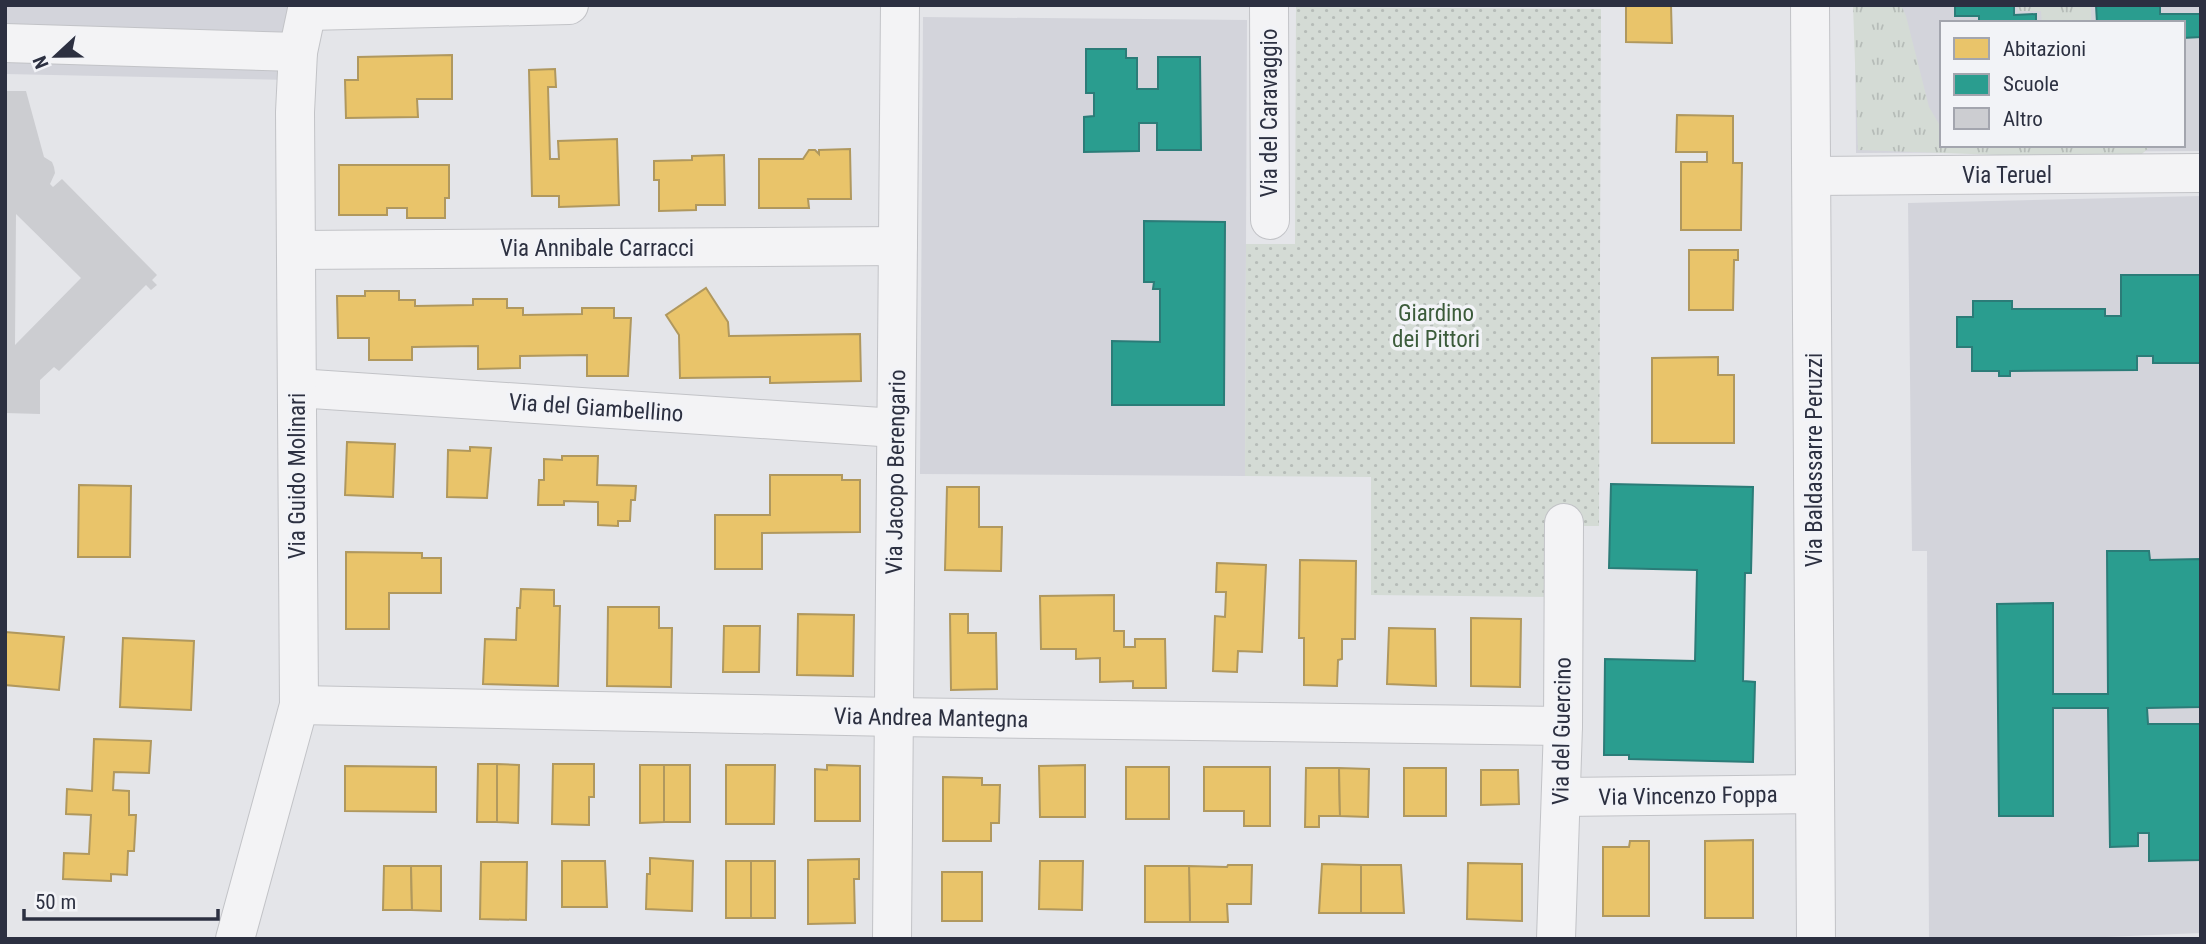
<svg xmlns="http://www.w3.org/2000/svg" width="2206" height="944" viewBox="0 0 2206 944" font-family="'Roboto Condensed',sans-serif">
  <defs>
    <pattern id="grass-tufts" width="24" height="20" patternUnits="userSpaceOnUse" patternTransform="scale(1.75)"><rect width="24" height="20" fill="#d4dbd5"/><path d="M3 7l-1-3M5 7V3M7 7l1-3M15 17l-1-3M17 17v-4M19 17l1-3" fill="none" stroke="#b6bcb8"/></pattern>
    <pattern id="park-dots" width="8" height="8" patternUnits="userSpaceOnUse" patternTransform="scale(1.75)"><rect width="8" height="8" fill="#d4dbd5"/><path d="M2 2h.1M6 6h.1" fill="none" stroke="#b6bcb8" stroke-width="1.8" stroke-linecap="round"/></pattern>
  </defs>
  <rect width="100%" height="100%" fill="#e4e5e9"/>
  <g fill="#d3d4db" fill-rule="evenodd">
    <polygon points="5,5 305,5 291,80 5,74"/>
    <path d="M 1855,5 L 2201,5 L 2201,151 L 1856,153 ZM 1942,23 L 2183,23 L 2183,145 L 1942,145 Z"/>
    <polygon points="923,17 1247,20 1245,476 920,474"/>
    <polygon points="2201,196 2201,933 2058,939 1929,939 1927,551 1912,551 1908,203"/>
  </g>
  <g fill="url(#grass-tufts)">
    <polygon points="1853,5 1901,5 1906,16 1929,107 1942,129 1942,145 2152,145 2135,160 1858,150"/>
    <polygon points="2018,5 2091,5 2091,23 2042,23 2041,11 2018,11"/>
  </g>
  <polygon fill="url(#park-dots)" points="1296,7 1601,9 1599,526 1554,526 1553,597 1371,595 1371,477 1245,476 1246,244 1295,244"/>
  <g fill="#e9c46a" stroke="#b0985e" stroke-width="2">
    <polygon points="1626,5 1671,5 1672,43 1626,42"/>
    <polygon points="452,55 452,99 417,99 418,117 346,118 345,80 358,80 358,57"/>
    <polygon points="555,69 556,87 548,87 550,159 559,159 558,141 617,139 619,205 559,207 559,196 532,196 529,70"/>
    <polygon points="1677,115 1733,116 1733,163 1742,163 1741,230 1681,230 1681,162 1707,162 1707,152 1676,152"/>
    <polygon points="850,149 851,199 808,199 809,208 759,208 759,159 803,159 809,150 815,150 819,154 819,150"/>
    <polygon points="724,155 725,205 696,205 696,210 659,211 659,180 654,180 654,161 692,160 692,156"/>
    <polygon points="339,165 449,165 449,198 445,198 445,218 407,218 407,208 387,208 387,215 339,215"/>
    <polygon points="1689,250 1738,250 1738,260 1734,260 1733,310 1689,310"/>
    <polygon points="706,288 728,322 729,336 860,334 861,381 770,383 770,377 680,378 679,335 666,315"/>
    <polygon points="365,291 399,291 399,300 415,300 415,306 473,305 473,299 507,299 507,308 523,308 523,315 582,314 582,308 614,308 614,318 631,318 628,376 587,376 587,355 520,356 520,368 478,369 478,346 412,347 412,360 369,360 369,338 338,338 337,296 365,296"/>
    <polygon points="1718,357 1718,375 1734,375 1734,443 1652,443 1652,358"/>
    <polygon points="347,442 395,444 393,497 345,495"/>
    <polygon points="470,447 491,448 487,498 447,497 448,450 470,451"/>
    <polygon points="562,456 598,456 597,485 636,486 635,500 631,500 630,521 618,521 618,526 598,525 598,502 564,501 564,505 538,505 539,480 544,480 544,459 562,460"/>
    <polygon points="770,475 842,475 842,480 860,480 860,532 762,533 762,569 715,569 715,515 770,515"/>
    <polygon points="79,485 131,486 130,557 78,557"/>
    <polygon points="947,487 979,487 979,527 1002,527 1001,571 945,570"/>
    <polygon points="346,552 422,553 422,558 441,558 441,593 389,593 389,629 346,629"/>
    <polygon points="1300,560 1356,561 1355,639 1342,639 1342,659 1338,660 1337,686 1304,685 1304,638 1299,638"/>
    <polygon points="1217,563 1266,565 1262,652 1238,651 1237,672 1213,671 1215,616 1225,617 1226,592 1216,592"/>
    <polygon points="521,589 554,590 554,606 560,606 558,686 483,684 485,639 516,640 517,608 520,608"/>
    <polygon points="1114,595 1114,631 1124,631 1124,647 1135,647 1135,639 1165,639 1166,688 1133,688 1133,681 1100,682 1100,658 1076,659 1076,649 1041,649 1040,596"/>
    <polygon points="608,607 659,607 659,628 672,628 671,687 607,686"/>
    <polygon points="798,614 854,615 853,676 797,675"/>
    <polygon points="950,614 968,614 968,633 996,633 997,689 951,690"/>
    <polygon points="1471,618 1521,619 1520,687 1471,686"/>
    <polygon points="724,626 760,626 759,672 723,672"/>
    <polygon points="1389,628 1435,629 1436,686 1387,684"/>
    <polygon points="5,632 64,637 59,690 5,685"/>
    <polygon points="123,638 194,641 191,710 120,707"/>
    <polygon points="94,739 151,741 149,773 114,772 113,790 129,791 129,815 136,815 134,851 128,851 127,875 111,874 111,881 63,879 64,853 89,854 91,815 66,814 67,789 92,791"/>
    <polygon points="478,764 497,764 497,822 477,822"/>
    <polygon points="497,764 519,765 518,823 497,822"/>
    <polygon points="553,764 594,764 594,797 589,797 589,825 552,824"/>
    <polygon points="640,765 664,765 664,822 640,823"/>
    <rect x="664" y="765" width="26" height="57"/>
    <polygon points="726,765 775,765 774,824 726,824"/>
    <polygon points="827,765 860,766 860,821 815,821 815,769 827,770"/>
    <polygon points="1085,765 1085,817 1040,817 1039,766"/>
    <polygon points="345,766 436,767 436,812 345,811"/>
    <rect x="1126" y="767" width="43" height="52"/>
    <polygon points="1204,767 1270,767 1270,826 1244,826 1244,811 1204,811"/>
    <polygon points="1306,768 1339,768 1340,816 1319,816 1319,827 1305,827"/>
    <polygon points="1339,768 1369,769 1368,817 1340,816"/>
    <rect x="1404" y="768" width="42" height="48"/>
    <polygon points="1481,770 1518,770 1519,804 1481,805"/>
    <polygon points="943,777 982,778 982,785 1000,785 999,823 991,823 991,841 943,841"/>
    <polygon points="1753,840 1753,918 1705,918 1705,841"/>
    <polygon points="1630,841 1649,841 1649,916 1603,916 1603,847 1629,847"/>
    <polygon points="650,858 693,861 692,911 646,909 647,874 650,874"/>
    <polygon points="859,859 859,879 854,879 855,923 808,924 808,860"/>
    <polygon points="562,861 605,861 607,907 562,907"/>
    <rect x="726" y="861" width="25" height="57"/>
    <rect x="751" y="861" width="24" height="57"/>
    <polygon points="1040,861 1083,861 1082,910 1039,909"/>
    <polygon points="481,862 527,862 526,920 480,919"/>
    <polygon points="1468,863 1522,864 1522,921 1467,919"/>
    <polygon points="1322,864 1361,865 1361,913 1319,913"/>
    <polygon points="1228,865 1252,865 1251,904 1227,904 1228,922 1190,922 1189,866 1227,867"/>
    <polygon points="1361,865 1401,865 1404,913 1361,913"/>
    <polygon points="384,866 411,866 412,910 383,910"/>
    <polygon points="411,866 441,866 441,911 412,910"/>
    <polygon points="1145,866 1189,866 1190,922 1145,922"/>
    <rect x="942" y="872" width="40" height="49"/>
  </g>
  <g fill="#2a9d8f" stroke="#2b7c78" stroke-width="2">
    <polygon points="1955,5 2014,5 2014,15 2036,14 2036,23 1979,23 1979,16 1955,16"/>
    <polygon points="2096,5 2160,5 2160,14 2201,14 2201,37 2183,38 2183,23 2097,23"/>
    <polygon points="1086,49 1126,49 1126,58 1137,58 1137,89 1158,89 1158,57 1200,57 1201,150 1157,150 1157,123 1139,123 1139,151 1084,152 1084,117 1094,116 1094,93 1086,93"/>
    <polygon points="1144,221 1225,222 1224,405 1112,405 1112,341 1160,342 1160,289 1153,289 1154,282 1144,282"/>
    <polygon points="2121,275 2201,275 2201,363 2153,363 2153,356 2137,356 2137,370 2010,371 2010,376 1999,376 1999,371 1972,371 1972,347 1957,347 1957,317 1973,317 1973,301 2012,301 2012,309 2105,309 2105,316 2121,316"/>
    <polygon points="1611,484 1753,487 1751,573 1745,573 1743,681 1755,682 1753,762 1629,759 1629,755 1604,755 1605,659 1695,661 1697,570 1609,568"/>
    <polygon points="2107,551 2149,551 2150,560 2201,559 2201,707 2147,708 2148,724 2201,724 2201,860 2149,861 2149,833 2138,833 2138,846 2110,847 2108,708 2053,708 2053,816 1999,816 1997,604 2053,603 2053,694 2108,694"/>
  </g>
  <path fill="#cccdd1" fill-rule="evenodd" d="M 5,91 L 26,91 L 44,157 L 52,162 L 54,167 L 55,173 L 50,184 L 53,187 L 62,179 L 157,275 L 152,280 L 157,285 L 151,290 L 146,285 L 59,371 L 54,367 L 40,380 L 40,414 L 5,413 ZM 16,214 L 81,278 L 15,345 Z"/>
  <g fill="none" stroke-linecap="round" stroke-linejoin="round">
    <defs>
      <g id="minor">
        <polyline points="1269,5 1270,220"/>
        <polyline points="1810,5 1816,939"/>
        <polyline points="307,11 569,5"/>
        <polyline points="5,43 298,52"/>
        <polyline points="1812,176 2201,173"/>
        <polyline points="297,250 898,246"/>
        <polyline points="297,388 896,428"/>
        <polyline points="299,705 894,717 1563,726"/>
        <polyline points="1561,797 1815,794"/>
        <polyline points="235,939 299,705 295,112 298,52 308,5"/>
        <polyline points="892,939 900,5"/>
        <polyline points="1556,939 1563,726 1564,523"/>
      </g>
    </defs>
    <use href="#minor" stroke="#c2c3c7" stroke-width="40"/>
    <use href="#minor" stroke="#f3f3f5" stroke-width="38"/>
  </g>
  <g text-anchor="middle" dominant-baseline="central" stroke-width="7" stroke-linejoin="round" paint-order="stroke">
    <g font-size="23" fill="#2c3041" stroke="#f2f3f7">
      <text transform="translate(1269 113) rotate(-90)">Via del Caravaggio</text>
      <text x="2007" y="175">Via Teruel</text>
      <text x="597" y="248">Via Annibale Carracci</text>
      <text transform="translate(596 408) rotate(4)">Via del Giambellino</text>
      <text transform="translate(1814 460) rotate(-90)">Via Baldassarre Peruzzi</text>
      <text transform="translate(896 472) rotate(-89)">Via Jacopo Berengario</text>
      <text transform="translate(297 476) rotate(-90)">Via Guido Molinari</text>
      <text transform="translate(931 718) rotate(1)">Via Andrea Mantegna</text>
      <text transform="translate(1562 731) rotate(-89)">Via del Guercino</text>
      <text transform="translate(1688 796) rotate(-1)">Via Vincenzo Foppa</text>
    </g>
    <g font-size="23" fill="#3b5b3a" stroke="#f2f3f7">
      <text x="1436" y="313">Giardino<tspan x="1436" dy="26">dei Pittori</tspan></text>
    </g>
  </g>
  <rect width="2206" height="944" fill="none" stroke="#2c3041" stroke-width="14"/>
  <rect x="1940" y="21" width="245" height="126" fill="#f2f3f7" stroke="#a3a5ae" stroke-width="2"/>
  <rect x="1954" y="38" width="35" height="21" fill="#e9c46a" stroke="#a3a5ae" stroke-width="2"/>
  <text x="2003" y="56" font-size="21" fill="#2c3041">Abitazioni</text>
  <rect x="1954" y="74" width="35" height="21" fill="#2a9d8f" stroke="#a3a5ae" stroke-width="2"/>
  <text x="2003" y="91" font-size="21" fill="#2c3041">Scuole</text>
  <rect x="1954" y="108" width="35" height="21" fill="#cccdd1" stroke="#a3a5ae" stroke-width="2"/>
  <text x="2003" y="126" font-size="21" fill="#2c3041">Altro</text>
  <g transform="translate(56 56) rotate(248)" stroke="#f2f3f7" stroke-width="5" paint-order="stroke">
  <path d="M0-5L12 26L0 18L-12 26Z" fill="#2c3041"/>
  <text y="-10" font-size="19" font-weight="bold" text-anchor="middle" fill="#2c3041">N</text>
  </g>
  <path d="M24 909v10h194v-10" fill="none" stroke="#2c3041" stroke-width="3.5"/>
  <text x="35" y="909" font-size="21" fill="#2c3041" stroke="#f2f3f7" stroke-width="5" paint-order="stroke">50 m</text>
</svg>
